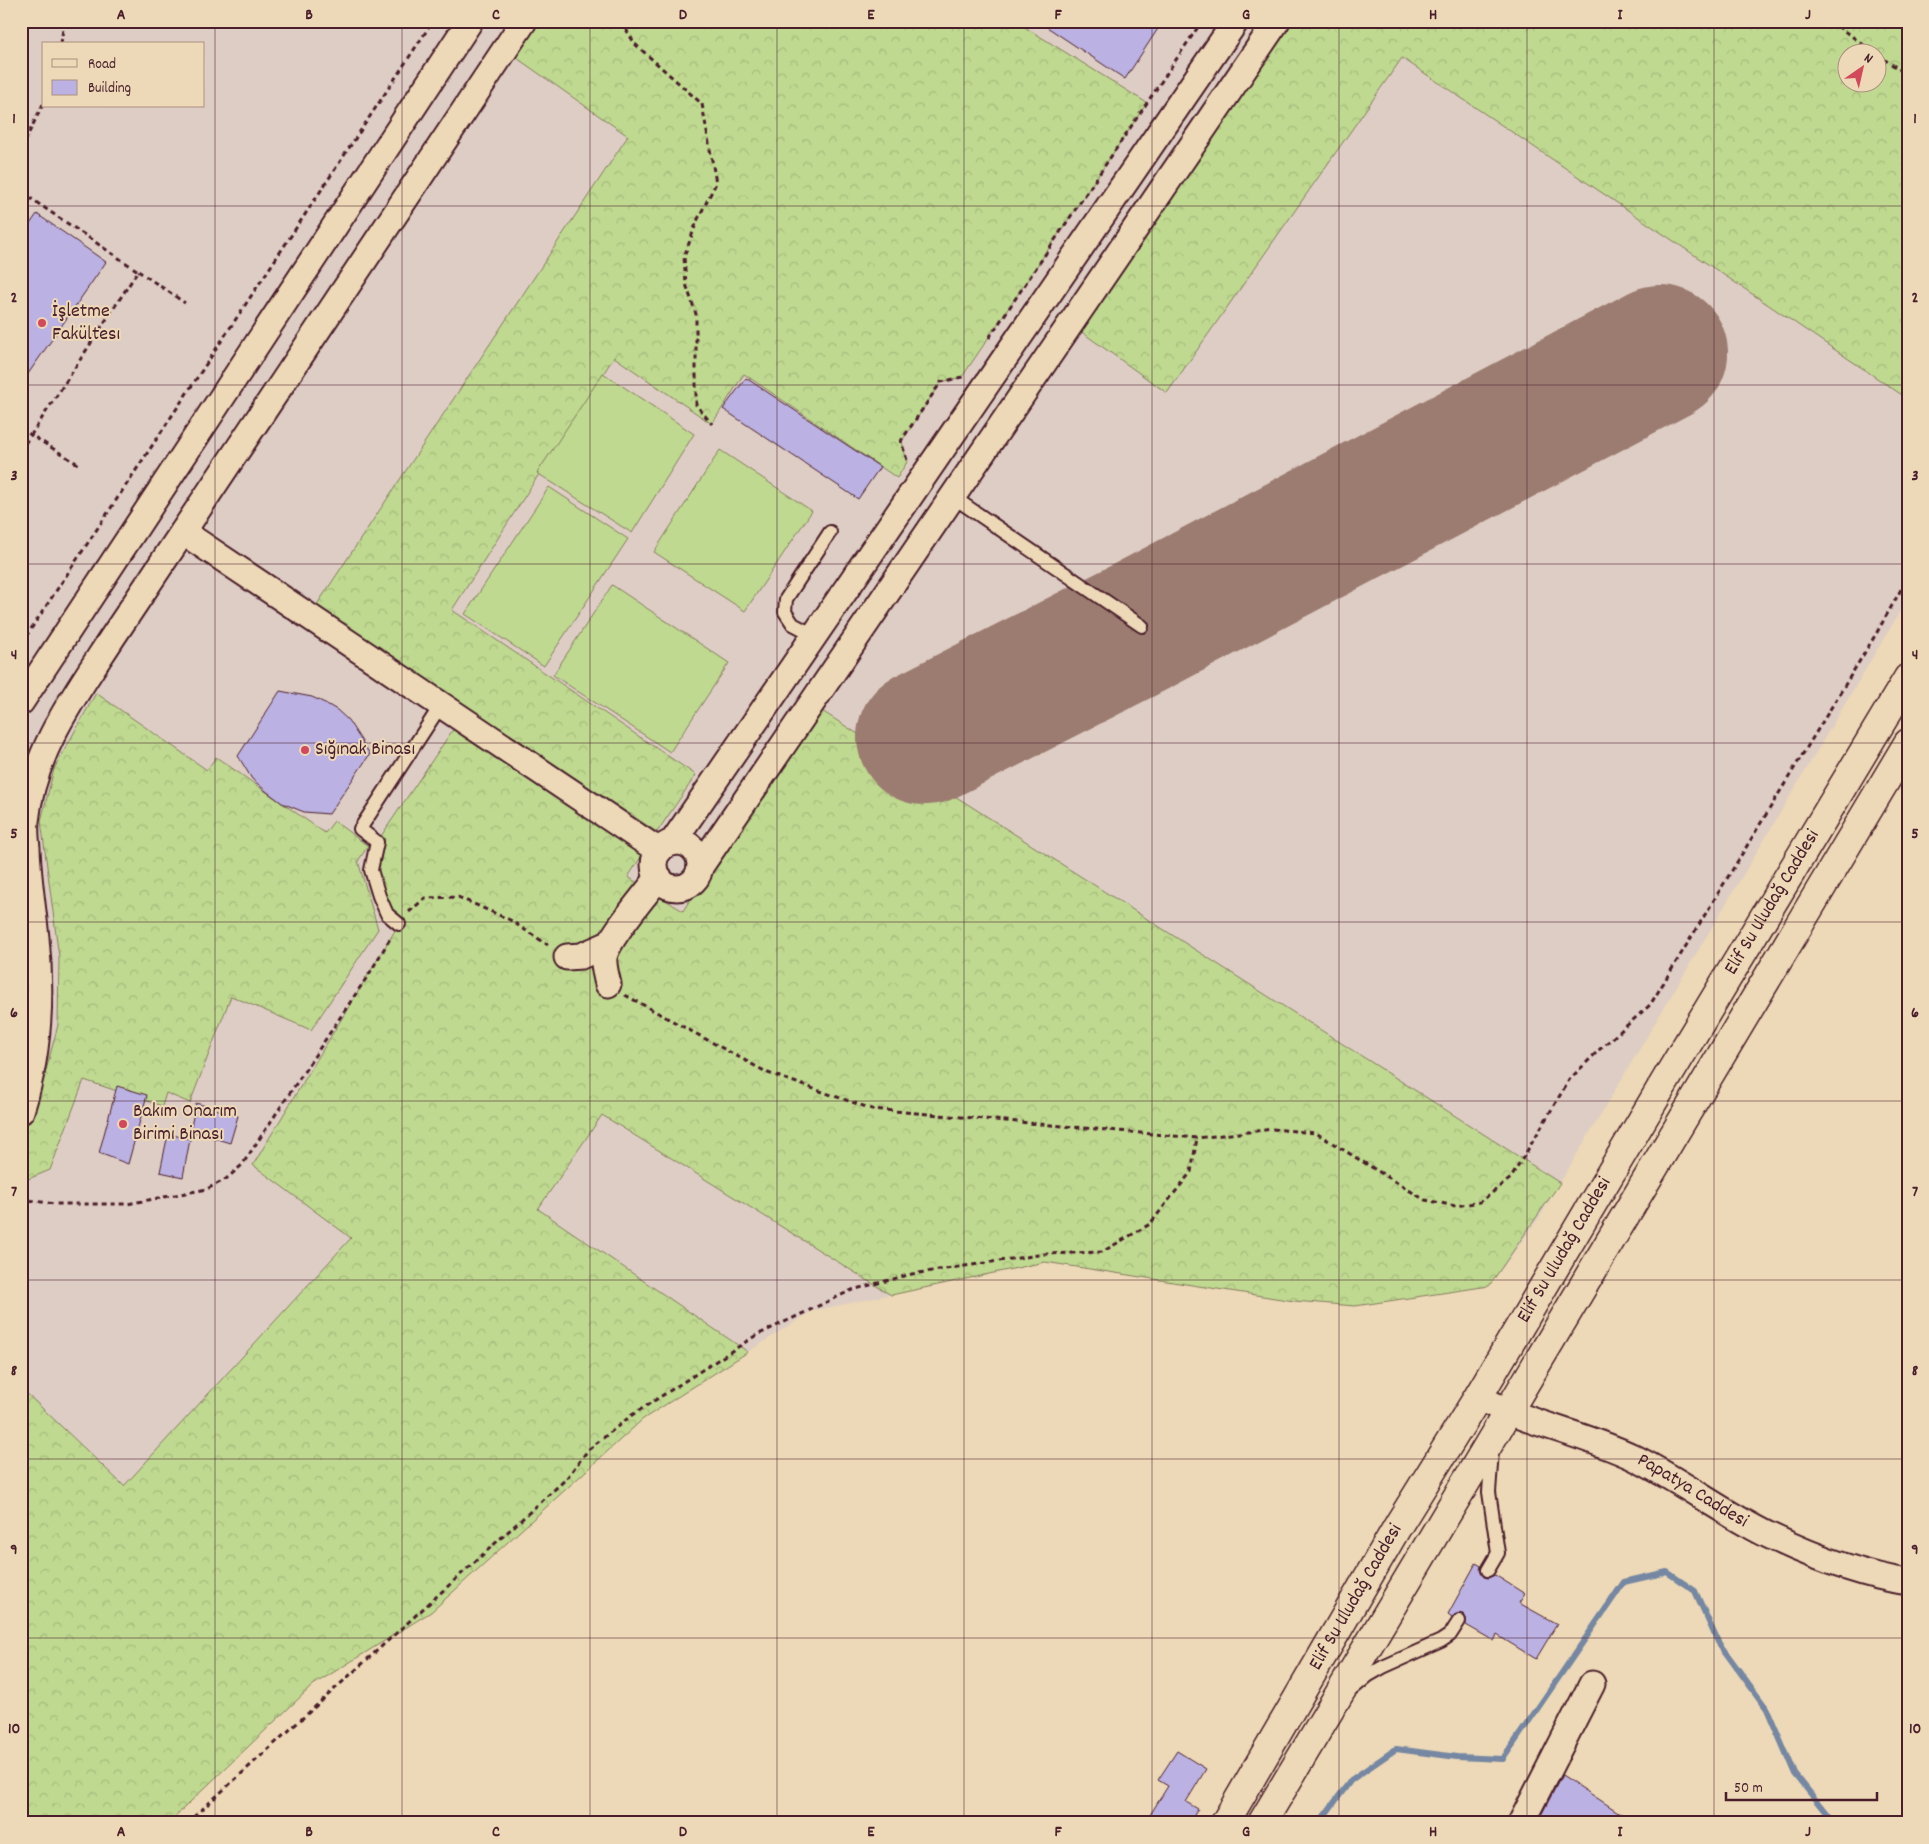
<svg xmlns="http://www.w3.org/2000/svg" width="1929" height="1844" viewBox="0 0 1929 1844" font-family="Dekko,sans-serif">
  <defs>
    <pattern id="forest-crowns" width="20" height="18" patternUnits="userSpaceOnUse" patternTransform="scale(1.25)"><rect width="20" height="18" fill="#bfd990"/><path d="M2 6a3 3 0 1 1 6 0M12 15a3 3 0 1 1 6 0" fill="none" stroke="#a6ba7c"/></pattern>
  </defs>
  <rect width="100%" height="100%" fill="#edd9b7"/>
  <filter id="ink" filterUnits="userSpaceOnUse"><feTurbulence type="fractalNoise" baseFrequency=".02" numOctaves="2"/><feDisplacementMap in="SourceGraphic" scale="10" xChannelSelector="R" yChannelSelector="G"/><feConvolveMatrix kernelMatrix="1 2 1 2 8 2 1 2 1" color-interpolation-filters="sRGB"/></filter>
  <g filter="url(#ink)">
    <path fill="#decdc4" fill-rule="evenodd" d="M 21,21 L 1908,21 L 1908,598 L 1539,1218 L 1489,1286 L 1355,1306 L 1294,1301 L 1045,1262 L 812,1311 L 643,1419 L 431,1612 L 313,1685 L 168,1823 L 21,1823 ZM 44,44 L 204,44 L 204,106 L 44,106 ZM 1846,52 L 1876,52 L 1876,82 L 1846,82 Z"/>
    <g fill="url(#forest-crowns)" stroke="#847c5e" fill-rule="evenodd">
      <polygon points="534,21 1015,21 1147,103 962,377 941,382 902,441 907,462 897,478 744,374 712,424 614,357 452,610 696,775 657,832 316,606 628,136 511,54"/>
      <path d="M 1288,21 L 1908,21 L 1908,399 L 1402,58 L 1167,393 L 1076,328 ZM 1846,52 L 1876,52 L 1876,82 L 1846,82 Z"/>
      <polygon points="96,693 207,770 216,757 325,833 334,821 368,846 358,861 378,929 311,1030 231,996 190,1103 166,1093 162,1106 84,1080 50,1170 21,1182 21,1135 40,1093 58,1025 59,957 41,821 54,769"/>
      <polygon points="811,704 1560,1183 1489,1286 1355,1306 1294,1301 1045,1262 891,1295 602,1115 538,1209 748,1352 643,1419 431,1612 313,1685 168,1823 21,1823 21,1388 124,1486 351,1238 253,1165 399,924 389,909 376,876 377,842 456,725 643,854 628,877 683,911"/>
    </g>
    <g fill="#bfd990" stroke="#847c5e">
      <polygon points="603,373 694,434 632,533 537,473"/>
      <polygon points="720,450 812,511 745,611 654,552"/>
      <polygon points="549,487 628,539 544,666 465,614"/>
      <polygon points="612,585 729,663 670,752 553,675"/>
    </g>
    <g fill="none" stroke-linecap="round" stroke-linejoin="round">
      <polyline stroke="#7487a2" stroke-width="6" points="1319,1823 1351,1780 1396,1749 1457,1757 1503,1759 1624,1582 1667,1572 1695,1591 1718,1642 1767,1709 1795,1774 1834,1823"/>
      <polyline stroke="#9c7c71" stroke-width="136" points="925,737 1142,626 1660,353"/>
    </g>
    <g fill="#bbb1e2" stroke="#4a1f2b">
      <polygon points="1038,21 1163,21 1125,79"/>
      <polygon points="37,214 106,262 21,384 21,237"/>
      <polygon points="746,378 880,467 858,499 723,409"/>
      <polygon points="280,691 312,697 325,703 337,710 348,720 370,754 329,814 304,812 282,803 266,791 252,779 238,756"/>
      <polygon points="117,1086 147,1095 128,1164 99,1153"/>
      <polygon points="196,1103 238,1116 230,1143 190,1131"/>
      <polygon points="168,1134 190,1139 183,1177 160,1172"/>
      <polygon points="1476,1563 1481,1566 1480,1570 1484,1577 1488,1578 1495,1575 1525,1594 1519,1603 1557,1624 1536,1659 1497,1635 1494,1641 1466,1625 1466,1618 1463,1614 1456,1614 1452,1617 1448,1614"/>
      <polygon points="1177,1751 1206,1769 1186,1802 1198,1809 1189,1823 1145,1823 1168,1786 1158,1780"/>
      <polygon points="1562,1775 1635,1823 1537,1823"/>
    </g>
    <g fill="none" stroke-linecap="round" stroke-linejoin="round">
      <defs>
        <g id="lane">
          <polyline points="953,497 1142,626"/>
          <polyline points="814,635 793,624 785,612 786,599 830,532"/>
          <polyline points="399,924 387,914 379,896 371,870 377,842 360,829 441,705"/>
          <polyline points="1488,1570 1498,1553 1489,1492 1492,1451"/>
          <polyline points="1350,1691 1369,1675 1383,1667 1441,1641 1450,1635 1459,1621"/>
        </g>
        <g id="street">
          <polyline points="183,532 659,851"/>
          <polyline points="21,702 470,21"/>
          <circle cx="677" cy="865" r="23"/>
          <polyline points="672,843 1236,21"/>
          <polyline points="700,867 1277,21"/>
          <polyline points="567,957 581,956 609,944"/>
          <path d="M 608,984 C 606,975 603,966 604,957 C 608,938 645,895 659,877"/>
          <path d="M 21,1111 C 39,1055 42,996 36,938 C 33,908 28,878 27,848 C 26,839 25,830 26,821 C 33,751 75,695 112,638 L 524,21"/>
          <path id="s1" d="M 1478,1397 C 1488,1402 1498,1407 1509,1412 C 1550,1428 1593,1438 1633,1457 C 1680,1480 1721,1512 1768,1535 C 1810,1555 1861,1575 1908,1582"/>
          <polyline points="1521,1823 1592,1684"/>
        </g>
        <g id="secondary">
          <path id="s2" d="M 1225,1823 L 1399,1524 L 1478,1397 L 1667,1078 L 1908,678"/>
          <polyline points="1262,1823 1908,743"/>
        </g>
      </defs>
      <use href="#lane" stroke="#4a1f2b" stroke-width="16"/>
      <use href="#street" stroke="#4a1f2b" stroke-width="29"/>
      <use href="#secondary" stroke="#4a1f2b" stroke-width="31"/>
      <g stroke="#4a1f2b" stroke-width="3" stroke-dasharray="5 4" stroke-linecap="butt">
        <polyline points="621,21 635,44 702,104 716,183 697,221 684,257 686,284 696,314 696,405 712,424"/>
        <polyline points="1830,21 1874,52"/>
        <polyline points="61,44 64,21"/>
        <polyline points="1876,54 1908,75"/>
        <polyline points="21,149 44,102"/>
        <polyline points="21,192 138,271 31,435 78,464"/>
        <polyline points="138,271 185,303"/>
        <polyline points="989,338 1202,21"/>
        <polyline points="21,428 31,435 21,449"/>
        <polyline points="907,460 901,441 941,382 962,377 964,374"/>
        <polyline points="21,644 433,21"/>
        <polyline points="409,912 425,898 458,897 510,920 548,945"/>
        <polyline points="625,995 768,1073 872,1109 1197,1138 1273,1129 1316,1133 1425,1200 1456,1206 1480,1202 1511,1178 1569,1080 1600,1049 1650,1005 1876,634 1908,577"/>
        <polyline points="21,1199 55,1204 127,1204 207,1189 226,1179 242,1165 371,971 391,937"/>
        <polyline points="187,1823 566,1479 588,1450 632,1415 755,1336 852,1290 912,1274 1045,1254 1102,1252 1150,1224 1191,1172 1197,1138"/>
      </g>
      <use href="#lane" stroke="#edd9b7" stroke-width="12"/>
      <use href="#street" stroke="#edd9b7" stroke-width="25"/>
      <use href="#secondary" stroke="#edd9b7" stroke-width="28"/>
    </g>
  </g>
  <path fill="none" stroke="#4a1f2b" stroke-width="1" stroke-opacity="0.55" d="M 215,21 L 215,1823M 402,21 L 402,1823M 590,21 L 590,1823M 777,21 L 777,1823M 964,21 L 964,1823M 1152,21 L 1152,1823M 1339,21 L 1339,1823M 1527,21 L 1527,1823M 1714,21 L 1714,1823M 21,206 L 1908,206M 21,385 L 1908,385M 21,564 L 1908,564M 21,743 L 1908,743M 21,922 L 1908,922M 21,1101 L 1908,1101M 21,1280 L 1908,1280M 21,1459 L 1908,1459M 21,1638 L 1908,1638"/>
  <g fill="#d1495b" stroke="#edd9b7" stroke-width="2">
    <circle cx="42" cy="323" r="5"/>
    <circle cx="305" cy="750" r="5"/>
    <circle cx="123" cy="1124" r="5"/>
  </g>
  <g text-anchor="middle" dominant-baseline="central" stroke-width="4" stroke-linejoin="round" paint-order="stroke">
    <g font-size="20" fill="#4a1f2b" stroke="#edd9b7" text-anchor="start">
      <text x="52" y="312">İşletme<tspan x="52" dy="23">Fakültesı</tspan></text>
      <text x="315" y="750">Sığınak Binası</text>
      <text x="133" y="1112">Bakım Onarım<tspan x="133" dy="23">Birimi Binası</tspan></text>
    </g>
    <g font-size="20" fill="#4a1f2b" stroke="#edd9b7">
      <text stroke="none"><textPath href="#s2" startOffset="1071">Elif Su Uludağ Caddesi</textPath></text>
      <text stroke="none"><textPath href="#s2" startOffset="666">Elif Su Uludağ Caddesi</textPath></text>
      <text stroke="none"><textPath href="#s1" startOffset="235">Papatya Caddesi</textPath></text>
      <text stroke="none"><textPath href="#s2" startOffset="261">Elif Su Uludağ Caddesi</textPath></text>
    </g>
  </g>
  <rect width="1929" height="1844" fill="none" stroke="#edd9b7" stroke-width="55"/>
  <rect x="42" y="42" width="162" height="65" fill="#edd9b7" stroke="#ac8f7f"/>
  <rect x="52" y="59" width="25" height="8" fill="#edd9b7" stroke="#ac8f7f"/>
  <text x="88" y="68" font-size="15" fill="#4a1f2b">Road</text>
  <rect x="52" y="80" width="25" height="15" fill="#bbb1e2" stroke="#ac8f7f"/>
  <text x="88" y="92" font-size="15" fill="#4a1f2b">Building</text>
  <g transform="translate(1862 68) rotate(34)"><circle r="24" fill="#edd9b7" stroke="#ac8f7f"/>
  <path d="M0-4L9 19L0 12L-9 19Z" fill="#d1495b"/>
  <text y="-8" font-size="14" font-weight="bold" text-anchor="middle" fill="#4a1f2b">N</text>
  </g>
  <path d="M1726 1792v8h151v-8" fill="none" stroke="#4a1f2b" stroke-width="2.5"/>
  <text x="1734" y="1792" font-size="15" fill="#4a1f2b" stroke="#edd9b7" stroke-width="4" paint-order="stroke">50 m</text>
  <rect x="28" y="28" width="1874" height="1788" fill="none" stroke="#4a1f2b" stroke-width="2"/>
  <g font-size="16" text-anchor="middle" font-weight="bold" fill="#4a1f2b">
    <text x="121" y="19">A</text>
    <text x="309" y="19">B</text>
    <text x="496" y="19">C</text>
    <text x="683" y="19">D</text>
    <text x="871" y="19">E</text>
    <text x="1058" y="19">F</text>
    <text x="1246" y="19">G</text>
    <text x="1433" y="19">H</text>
    <text x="1620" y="19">I</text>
    <text x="1808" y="19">J</text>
    <text x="14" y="123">1</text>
    <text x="1915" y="123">1</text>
    <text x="14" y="302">2</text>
    <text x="1915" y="302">2</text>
    <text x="14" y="480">3</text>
    <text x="1915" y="480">3</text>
    <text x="14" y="659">4</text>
    <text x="1915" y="659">4</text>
    <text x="14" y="838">5</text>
    <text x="1915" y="838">5</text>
    <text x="14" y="1017">6</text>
    <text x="1915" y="1017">6</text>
    <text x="14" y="1196">7</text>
    <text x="1915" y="1196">7</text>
    <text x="14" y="1375">8</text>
    <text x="1915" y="1375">8</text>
    <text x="14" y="1554">9</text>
    <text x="1915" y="1554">9</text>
    <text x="14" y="1733">10</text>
    <text x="1915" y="1733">10</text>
    <text x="121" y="1836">A</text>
    <text x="309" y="1836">B</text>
    <text x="496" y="1836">C</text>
    <text x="683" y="1836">D</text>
    <text x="871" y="1836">E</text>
    <text x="1058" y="1836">F</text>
    <text x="1246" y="1836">G</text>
    <text x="1433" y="1836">H</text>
    <text x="1620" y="1836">I</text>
    <text x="1808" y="1836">J</text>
  </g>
</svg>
